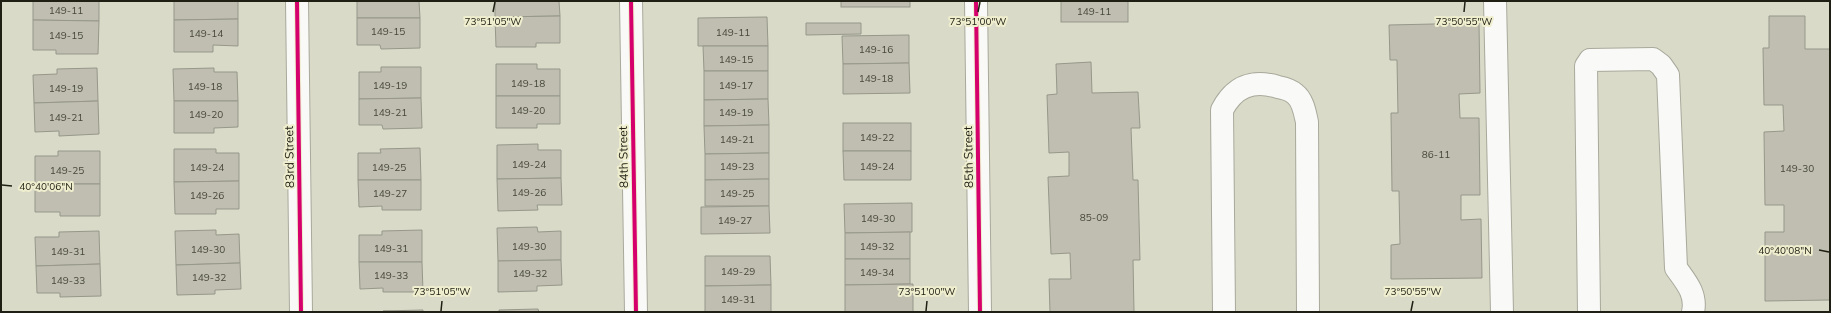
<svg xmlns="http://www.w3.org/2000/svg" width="1831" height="313" viewBox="0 0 1831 313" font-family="Mulish,sans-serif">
  <rect width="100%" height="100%" fill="#dadac9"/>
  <g fill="#bfbeb1" stroke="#97978a">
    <polygon points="33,1 99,1 99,21 33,20"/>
    <polygon points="174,1 238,1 238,19 174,20"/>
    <polygon points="357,1 419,1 420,18 357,18"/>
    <polygon points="495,1 559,1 560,16 495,17"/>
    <rect x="841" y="1" width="69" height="6"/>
    <rect x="1061" y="1" width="67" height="21"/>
    <polygon points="560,16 560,43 536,43 536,47 496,47 495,17"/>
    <polygon points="1769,16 1805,16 1805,49 1830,49 1830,300 1765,301 1765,232 1784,232 1784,205 1765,205 1764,132 1784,131 1783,105 1764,105 1763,48 1769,48"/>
    <polygon points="767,17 768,46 698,46 698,18"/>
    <polygon points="357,18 420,18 420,48 381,49 380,45 357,45"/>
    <polygon points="238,19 238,46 213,45 213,52 174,52 174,20"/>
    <polygon points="33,20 99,21 98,54 56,54 56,50 33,50"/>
    <polygon points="806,23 861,23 861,34 806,35"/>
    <polygon points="1479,23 1480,93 1459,94 1460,118 1479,118 1480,195 1461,195 1461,220 1481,219 1482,278 1391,279 1391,245 1400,244 1399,191 1392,191 1391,113 1398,113 1397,60 1390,60 1389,25"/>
    <polygon points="909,35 909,63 843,64 842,36"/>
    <polygon points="703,46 768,46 768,71 704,71"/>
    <polygon points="1091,62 1092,93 1138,92 1140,128 1131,128 1133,180 1138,180 1140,260 1133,260 1134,312 1050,312 1049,279 1071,279 1070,253 1051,254 1048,177 1069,176 1069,152 1049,153 1047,95 1057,94 1056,64"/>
    <polygon points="909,63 910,93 843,94 843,64"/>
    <polygon points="496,64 537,64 537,69 560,69 560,96 496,96"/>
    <polygon points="381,67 421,67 421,98 359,99 359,72 381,72"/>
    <polygon points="97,68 98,101 34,103 33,75 57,74 57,69"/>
    <polygon points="214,68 214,72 237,72 238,101 174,101 173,69"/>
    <polygon points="704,71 768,71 768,99 704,100"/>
    <polygon points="496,96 560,96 560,124 537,124 537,128 496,128"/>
    <polygon points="421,98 422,128 383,129 382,125 359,125 359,99"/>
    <polygon points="768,99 769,125 704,126 704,100"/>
    <polygon points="98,101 99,134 59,136 59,131 35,132 34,103"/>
    <polygon points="174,101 238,101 238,127 214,128 214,133 174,133"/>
    <rect x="843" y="123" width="68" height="28"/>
    <polygon points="769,125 769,153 705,154 704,126"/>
    <polygon points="538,144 538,150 561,150 561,178 497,179 497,145"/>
    <polygon points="420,148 421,180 358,180 358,153 381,153 380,149"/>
    <polygon points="174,149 216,149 216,153 239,153 239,181 174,182"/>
    <polygon points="58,151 100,151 100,184 35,184 35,156 58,156"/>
    <polygon points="843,151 911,151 911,180 844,180"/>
    <polygon points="769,153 769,179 705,180 705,154"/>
    <polygon points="561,178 562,205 537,205 538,210 498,211 497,179"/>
    <polygon points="769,179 769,206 705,206 705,180"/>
    <polygon points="358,180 421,180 421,210 382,210 382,206 359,207"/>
    <polygon points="239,181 239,209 216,209 216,214 175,214 174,182"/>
    <polygon points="35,184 100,184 100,216 60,216 60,212 35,212"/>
    <polygon points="912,203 912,232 845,233 844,204"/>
    <polygon points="769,206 770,233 701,234 701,207"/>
    <polygon points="537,227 538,232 561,231 561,260 498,261 497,228"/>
    <polygon points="216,230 216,235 239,234 240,263 176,265 175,231"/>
    <polygon points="422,230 422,262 359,262 359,235 382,235 382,231"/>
    <polygon points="99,231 100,264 36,266 35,237 59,237 59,232"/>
    <polygon points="910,232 910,259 845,259 845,233"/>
    <polygon points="705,256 770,256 771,285 705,286"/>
    <polygon points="845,259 910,259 910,284 845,285"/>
    <polygon points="561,260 562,285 537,286 537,291 498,292 498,261"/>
    <polygon points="359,262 422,262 423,292 383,292 383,288 360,289"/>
    <polygon points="240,263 241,289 215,290 215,294 177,295 176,265"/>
    <polygon points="100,264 101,296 60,297 60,293 37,293 36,266"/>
    <polygon points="913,284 913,312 845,312 845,285"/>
    <polygon points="771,285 771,312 705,312 705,286"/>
    <polygon points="538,309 539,312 499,312 499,310"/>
    <polygon points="423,310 423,312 383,311"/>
  </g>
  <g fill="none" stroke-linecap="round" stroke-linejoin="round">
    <defs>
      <g id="minor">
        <polyline points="297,1 301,312"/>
        <polyline points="631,1 636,312"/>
        <polyline points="976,1 980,312"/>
        <polyline points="1495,1 1502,312"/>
        <path d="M 1224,312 L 1222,110 C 1234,87 1252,79 1278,87 C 1283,88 1291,90 1295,94 C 1303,100 1305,113 1307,122 L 1308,312"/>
        <path d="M 1589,312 L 1586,66 L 1590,60 L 1653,59 L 1661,65 L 1668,75 L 1676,268 C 1686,282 1697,294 1693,312"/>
      </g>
    </defs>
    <use href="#minor" stroke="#a9a99c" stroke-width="24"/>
    <use href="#minor" stroke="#f9f9f7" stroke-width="22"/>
    <defs>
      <g id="cycleway">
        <polyline points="297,1 301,312"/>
        <polyline points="631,1 636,312"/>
        <polyline points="976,1 980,312"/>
      </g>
    </defs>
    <use href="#cycleway" stroke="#efeece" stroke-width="6"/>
    <use href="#cycleway" stroke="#d6006c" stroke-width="4"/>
  </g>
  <path fill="none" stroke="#1f1f13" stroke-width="1.5" d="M 493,12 L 495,2M 978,12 L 980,2M 1464,12 L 1465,2M 2,185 L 12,186M 1819,250 L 1829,252M 441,311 L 442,301M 926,311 L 927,301M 1411,311 L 1413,301"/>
  <g text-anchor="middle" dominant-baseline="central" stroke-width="4" stroke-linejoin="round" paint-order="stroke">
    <g font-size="10" fill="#47473a">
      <text x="66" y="10">149-11</text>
      <text x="1094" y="11">149-11</text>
      <text x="388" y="31">149-15</text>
      <text x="733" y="32">149-11</text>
      <text x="206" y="33">149-14</text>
      <text x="66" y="35">149-15</text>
      <text x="876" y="49">149-16</text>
      <text x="736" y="59">149-15</text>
      <text x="876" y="78">149-18</text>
      <text x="528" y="83">149-18</text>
      <text x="390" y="85">149-19</text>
      <text x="736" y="85">149-17</text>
      <text x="205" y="86">149-18</text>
      <text x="66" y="88">149-19</text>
      <text x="528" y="110">149-20</text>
      <text x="390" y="112">149-21</text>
      <text x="736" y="112">149-19</text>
      <text x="206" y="114">149-20</text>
      <text x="66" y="117">149-21</text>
      <text x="877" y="137">149-22</text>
      <text x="737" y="139">149-21</text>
      <text x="1436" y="154">86-11</text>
      <text x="529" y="164">149-24</text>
      <text x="737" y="166">149-23</text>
      <text x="877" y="166">149-24</text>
      <text x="207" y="167">149-24</text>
      <text x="389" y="167">149-25</text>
      <text x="1797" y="168">149-30</text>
      <text x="67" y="170">149-25</text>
      <text x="529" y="192">149-26</text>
      <text x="390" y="193">149-27</text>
      <text x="737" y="193">149-25</text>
      <text x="207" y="195">149-26</text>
      <text x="1094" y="217">85-09</text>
      <text x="878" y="218">149-30</text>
      <text x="735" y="220">149-27</text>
      <text x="529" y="246">149-30</text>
      <text x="877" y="246">149-32</text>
      <text x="391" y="248">149-31</text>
      <text x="208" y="249">149-30</text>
      <text x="68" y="251">149-31</text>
      <text x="738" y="271">149-29</text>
      <text x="877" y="272">149-34</text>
      <text x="530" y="273">149-32</text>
      <text x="391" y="275">149-33</text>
      <text x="209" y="277">149-32</text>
      <text x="68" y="280">149-33</text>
      <text x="738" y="299">149-31</text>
    </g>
    <g font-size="12" fill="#1f1f13" stroke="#efeece">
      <text transform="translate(289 157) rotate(-91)">83rd Street</text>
      <text transform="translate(623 157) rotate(-91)">84th Street</text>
      <text transform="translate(968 157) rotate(-91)">85th Street</text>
    </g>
  </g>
  <g font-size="10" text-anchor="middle" fill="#1f1f13" stroke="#efeece" stroke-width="4" stroke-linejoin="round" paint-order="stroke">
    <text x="493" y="25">73°51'05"W</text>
    <text x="978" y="25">73°51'00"W</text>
    <text x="1464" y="25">73°50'55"W</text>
    <text x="46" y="190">40°40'06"N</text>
    <text x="1785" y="254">40°40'08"N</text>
    <text x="442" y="295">73°51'05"W</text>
    <text x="927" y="295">73°51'00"W</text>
    <text x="1413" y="295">73°50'55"W</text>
  </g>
  <rect width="1831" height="313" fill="none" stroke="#1f1f13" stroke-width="4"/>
</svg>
